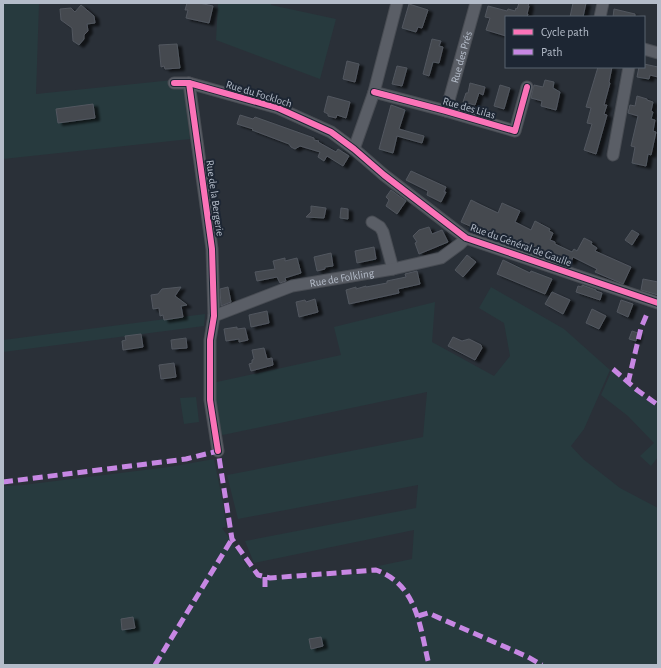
<svg xmlns="http://www.w3.org/2000/svg" width="661" height="668" viewBox="0 0 661 668" font-family="'Alegreya Sans',sans-serif">
  <defs>
    <filter id="shadow"><feDropShadow dx="4.5" dy="2.5" stdDeviation="1" flood-color="#0009"/></filter>
  </defs>
  <rect width="100%" height="100%" fill="#2a3038"/>
  <g fill="#273a3e">
    <polygon points="3,3 39,3 36,94 183,79 190,139 3,159"/>
    <polygon points="218,3 271,3 271,5 336,19 320,79 216,40"/>
    <polygon points="491,287 564,329 610,370 584,429 571,446 583,459 620,488 658,508 658,665 3,665 3,486 23,485 169,467 214,459 223,503 226,527 222,528 241,555 248,571 242,554 258,577 270,580 375,573 385,575 390,579 388,573 378,566 412,559 414,530 254,563 245,541 416,508 418,485 238,519 227,475 423,437 427,392 218,436 212,383 341,355 334,327 435,302 432,342 494,376 510,356 504,323 479,308"/>
    <polygon points="205,314 204,326 3,352 3,340"/>
    <polygon points="612,370 637,391 658,406 658,457 651,466 640,456 654,443 628,416 601,395"/>
    <polygon points="196,397 199,422 184,424 180,398"/>
  </g>
  <g fill="#444950" stroke="#52575f" filter="url(#shadow)">
    <polygon points="187,3 199,3 213,6 209,23 186,18 188,10 185,10"/>
    <polygon points="519,3 529,3 528,6 529,6 527,14 528,14 527,17 506,17 506,36 486,30 490,18 485,17 488,6 507,11 508,9 515,11 516,8 517,9"/>
    <polygon points="573,3 586,3 583,17 570,17"/>
    <polygon points="409,4 428,10 422,28 418,27 416,32 402,28"/>
    <polygon points="81,5 94,16 95,23 87,24 88,31 84,35 84,39 79,45 73,41 72,28 61,20 60,9 71,8 75,12"/>
    <polygon points="614,9 635,14 635,17 613,17"/>
    <polygon points="432,39 441,41 439,46 443,47 439,63 433,62 429,76 423,74"/>
    <polygon points="177,44 180,68 165,69 164,66 161,67 159,45"/>
    <polygon points="347,61 359,64 355,82 343,79"/>
    <polygon points="644,64 658,67 658,77 650,75 649,79 637,77 639,67 644,67"/>
    <polygon points="397,66 407,68 402,86 392,84"/>
    <polygon points="598,67 612,67 609,82 610,83 604,105 607,105 604,114 607,115 596,154 584,150 592,124 587,123 591,108 586,107"/>
    <polygon points="545,80 554,82 553,88 560,92 556,110 541,106 542,101 531,98 534,85 543,87"/>
    <polygon points="470,83 485,87 483,95 479,93 475,105 463,102 466,93 468,93"/>
    <polygon points="500,85 510,88 504,109 494,106"/>
    <polygon points="328,96 350,102 346,118 337,115 336,118 328,116 328,114 324,112"/>
    <polygon points="637,96 647,99 647,100 653,102 651,111 653,112 651,119 655,120 653,131 656,132 651,155 648,154 646,166 632,163 635,147 631,146 638,116 628,113 630,105 635,106"/>
    <polygon points="93,104 95,118 58,123 56,109"/>
    <polygon points="391,105 405,110 399,129 424,136 422,143 397,136 393,153 379,149"/>
    <polygon points="240,115 253,119 255,117 314,138 314,140 319,141 318,142 336,152 338,149 349,156 343,166 327,156 324,161 318,157 320,152 300,146 295,149 291,147 289,144 252,130 253,129 237,124"/>
    <polygon points="411,171 446,187 444,192 446,192 441,202 427,195 428,191 406,180"/>
    <polygon points="391,190 406,201 397,214 386,206 389,200 386,197"/>
    <polygon points="471,200 481,205 498,213 502,203 520,211 515,222 531,230 535,221 550,229 549,231 553,233 550,240 555,242 555,244 572,252 574,249 577,251 584,238 592,242 591,244 597,248 595,251 631,267 623,284 595,272 597,269 573,257 571,262 564,260 563,263 550,258 551,255 525,242 523,246 483,228 481,231 461,222"/>
    <polygon points="311,206 326,208 324,218 306,217 311,212"/>
    <polygon points="341,208 348,209 348,219 340,218"/>
    <polygon points="429,227 432,234 442,230 448,242 419,254 415,243 417,242 413,236 419,230"/>
    <polygon points="632,230 639,234 632,245 625,240"/>
    <polygon points="374,247 376,259 357,263 355,251"/>
    <polygon points="331,253 333,266 325,267 325,269 317,271 314,257"/>
    <polygon points="467,255 476,262 463,277 455,270"/>
    <polygon points="285,258 285,261 297,258 301,273 285,278 286,281 280,283 277,277 257,281 255,272 275,269 273,261"/>
    <polygon points="503,260 530,273 531,271 552,279 545,294 497,274"/>
    <polygon points="417,271 420,284 398,289 399,293 349,304 346,290 356,287 356,289 366,286 366,287 387,283 387,281 406,277 405,274"/>
    <polygon points="643,279 658,282 658,295 641,290"/>
    <polygon points="582,285 596,290 596,291 602,293 600,300 576,292 578,286 582,287"/>
    <polygon points="181,287 175,296 187,305 181,306 183,317 164,320 163,315 160,316 159,308 153,309 151,295 158,294 162,289"/>
    <polygon points="228,287 231,302 221,306 220,289"/>
    <polygon points="552,292 570,300 563,314 545,304"/>
    <polygon points="315,299 318,312 299,317 296,302 305,300 306,302"/>
    <polygon points="621,300 633,304 628,317 617,312"/>
    <polygon points="592,309 606,316 599,329 586,323"/>
    <polygon points="267,311 269,323 251,327 249,315"/>
    <polygon points="237,327 237,329 245,328 248,340 239,342 239,339 226,341 224,329"/>
    <polygon points="632,331 638,333 636,341 629,339"/>
    <polygon points="141,334 143,347 123,350 122,341 126,340 125,336"/>
    <polygon points="453,337 462,341 469,339 481,345 482,348 475,360 448,346"/>
    <polygon points="186,338 187,348 172,349 171,340"/>
    <polygon points="264,348 267,359 272,358 273,365 251,371 249,364 252,363 252,360 254,359 252,350"/>
    <polygon points="174,363 176,377 161,379 159,365"/>
    <polygon points="133,617 135,628 122,630 121,619"/>
    <polygon points="321,637 323,646 311,649 309,639"/>
  </g>
  <g fill="none" stroke-linecap="round" stroke-linejoin="round">
    <defs>
      <g id="minor">
        <polyline points="600,17 603,3"/>
        <polyline points="644,49 658,53"/>
        <polyline points="174,83 189,83 278,108 331,132 354,149 384,175 466,238 658,303"/>
        <polyline points="189,83 212,249 214,316 210,340 210,400 218,451"/>
        <polyline points="374,92 446,111 515,131 527,87"/>
        <path id="s1" d="M 446,111 L 476,3"/>
        <polyline points="354,149 374,92 397,3"/>
        <polyline points="613,155 629,67"/>
        <polyline points="372,222 380,227 383,232 393,269"/>
        <path id="s2" d="M 214,316 L 292,286 L 393,269 L 441,258 L 460,244 L 466,238"/>
      </g>
    </defs>
    <use href="#minor" stroke="#484c53" stroke-width="13"/>
    <use href="#minor" stroke="#5a5e66" stroke-width="11"/>
    <g stroke="#c787e3" stroke-width="5" stroke-dasharray="10 5" stroke-linecap="butt">
      <polyline points="613,369 637,390 658,405"/>
      <polyline points="628,383 641,328 647,314"/>
      <path d="M 3,482 L 186,459 L 218,451 L 232,539 L 258,575 L 270,578 L 376,570 C 418,585 420,628 429,665"/>
      <polyline points="265,577 265,587"/>
      <polyline points="418,616 428,613 528,657 542,665"/>
      <polyline points="155,665 232,539"/>
    </g>
    <defs>
      <g id="cycleway">
        <polyline points="174,83 189,83 278,108 331,132 354,149 384,175 466,238 658,303"/>
        <polyline points="189,83 212,249 214,316 210,340 210,400 218,451"/>
        <polyline points="374,92 446,111 515,131 527,87"/>
      </g>
    </defs>
    <use href="#cycleway" stroke="#1d2633" stroke-width="8"/>
    <use href="#cycleway" stroke="#fb73b8" stroke-width="6"/>
  </g>
  <g text-anchor="middle" dominant-baseline="central" stroke-width="4" stroke-linejoin="round" paint-order="stroke">
    <g font-size="11" fill="#b4bcc9" stroke="#1d2633">
      <text stroke="none"><textPath href="#s1" startOffset="56">Rue des Prés</textPath></text>
      <text transform="translate(259 94) rotate(17)">Rue du Fockloch</text>
      <text transform="translate(469 108) rotate(16)">Rue des Lilas</text>
      <text transform="translate(215 198) rotate(82)">Rue de la Bergerie</text>
      <text transform="translate(521 245) rotate(20)">Rue du Général de Gaulle</text>
      <text stroke="none"><textPath href="#s2" startOffset="134">Rue de Folkling</textPath></text>
    </g>
  </g>
  <rect width="661" height="668" fill="none" stroke="#b4bcc9" stroke-width="8"/>
  <rect x="505" y="16" width="140" height="52" fill="#1d2633" stroke="#59626f"/>
  <rect x="513" y="29" width="20" height="6" fill="#fb73b8" stroke="#59626f"/>
  <text x="541" y="36" font-size="12" fill="#b4bcc9">Cycle path</text>
  <rect x="513" y="49" width="20" height="6" fill="#c787e3" stroke="#59626f"/>
  <text x="541" y="56" font-size="12" fill="#b4bcc9">Path</text>
</svg>
